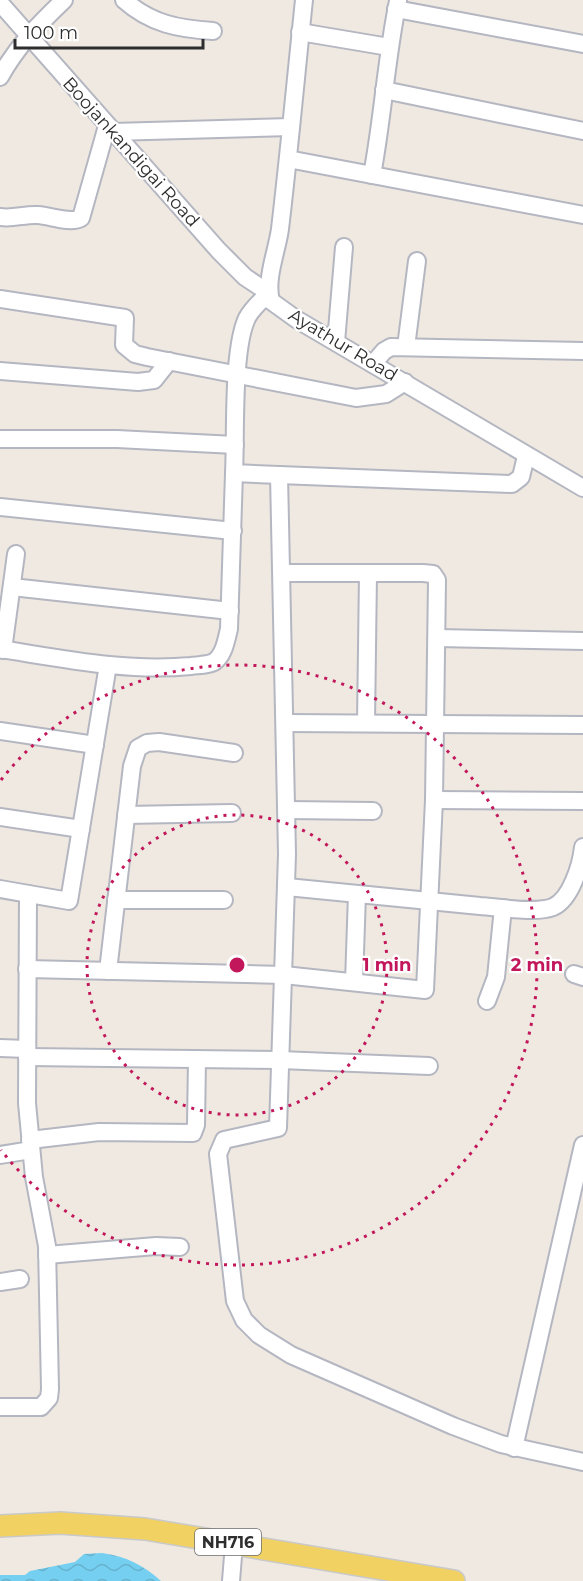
<svg xmlns="http://www.w3.org/2000/svg" width="583" height="1581" viewBox="0 0 583 1581" font-family="Montserrat,sans-serif">
  <defs>
    <pattern id="water-waves" width="16" height="10" patternUnits="userSpaceOnUse" patternTransform="scale(1.5)"><rect width="16" height="10" fill="#75cff0"/><path d="M0 5q4-4 8 0t8 0" fill="none" stroke="#66b2ce"/></pattern>
  </defs>
  <rect width="100%" height="100%" fill="#efe9e1"/>
  <path fill="url(#water-waves)" d="M 102,1553 C 126,1556 143,1565 161,1581 L 0,1581 L 0,1575 L 25,1575 L 30,1571 L 75,1562 L 84,1554 Z"/>
  <g fill="none" stroke-linecap="round" stroke-linejoin="round">
    <defs>
      <g id="minor">
        <path d="M 124,0 C 151,24 179,29 213,31"/>
        <path d="M 304,0 C 296,76 289,153 280,229 C 277,251 265,279 271,301 L 296,319 L 583,488"/>
        <path d="M 0,3 L 219,251 L 245,277 L 269,293 C 261,301 252,308 247,318 C 232,350 236,434 234,473 L 279,475 L 287,854 L 278,1128 L 224,1140 L 218,1154 L 235,1301 L 244,1320 L 259,1335 L 291,1355 L 453,1426 L 501,1444 L 583,1462"/>
        <polyline points="396,9 583,44"/>
        <polyline points="300,32 389,47"/>
        <path d="M 0,77 C 17,46 39,24 64,0"/>
        <polyline points="384,90 583,131"/>
        <polyline points="112,132 291,127"/>
        <polyline points="288,159 583,215"/>
        <path d="M 372,175 C 383,117 386,59 398,1"/>
        <path d="M 0,217 C 14,219 25,214 38,215 C 51,216 70,224 81,218 L 107,126"/>
        <polyline points="0,299 125,318 124,345 135,354 147,357 356,398 386,394 405,382"/>
        <polyline points="336,342 344,247"/>
        <polyline points="406,347 417,261"/>
        <polyline points="373,364 384,351 391,347 583,351"/>
        <polyline points="0,371 138,382 154,380 169,361"/>
        <polyline points="0,439 117,439 235,445"/>
        <polyline points="279,475 512,484 521,477 526,456"/>
        <polyline points="0,507 233,531"/>
        <polyline points="12,587 230,611"/>
        <polyline points="437,638 583,641"/>
        <path d="M 0,649 C 64,659 127,672 191,666 C 199,665 208,665 214,662 C 224,655 226,641 229,629 L 234,473"/>
        <polyline points="3,650 16,554"/>
        <polyline points="285,723 583,725"/>
        <polyline points="366,723 368,573"/>
        <polyline points="0,731 95,745"/>
        <polyline points="434,800 583,801"/>
        <polyline points="287,810 373,811"/>
        <polyline points="126,815 232,813"/>
        <polyline points="0,817 81,829"/>
        <path d="M 287,887 C 351,893 415,900 480,906 C 498,907 536,914 553,907 C 571,899 581,865 583,847"/>
        <polyline points="0,889 69,901 108,665"/>
        <polyline points="116,900 224,900"/>
        <polyline points="27,969 284,975 425,990 434,800 437,580 433,574 423,573 282,573"/>
        <polyline points="108,971 132,766 138,748 147,743 159,742 234,753"/>
        <polyline points="574,974 583,977"/>
        <polyline points="354,982 357,894"/>
        <polyline points="487,1001 496,977 503,908"/>
        <polyline points="0,1048 27,1049"/>
        <polyline points="27,1057 280,1060 429,1066"/>
        <polyline points="30,1140 99,1132 193,1133 196,1125 197,1059"/>
        <polyline points="0,1155 31,1150"/>
        <polyline points="47,1255 156,1246 180,1247"/>
        <polyline points="0,1282 20,1279"/>
        <polyline points="0,1407 41,1407 49,1398 50,1389 47,1246 34,1177 27,1103 28,894"/>
        <polyline points="514,1448 583,1145"/>
        <polyline points="231,1581 234,1544"/>
      </g>
      <polyline id="major" points="0,1526 60,1523 145,1529 454,1581"/>
    </defs>
    <use href="#minor" stroke="#b4b7c1" stroke-width="20"/>
    <use href="#major" stroke="#c9c9c9" stroke-width="24"/>
    <use href="#minor" stroke="#fff" stroke-width="16"/>
    <use href="#major" stroke="#f2d163" stroke-width="21"/>
  </g>
  <g fill="none" stroke="#c2185b" stroke-width="3" stroke-dasharray="3 6">
    <circle cx="237" cy="965" r="150"/>
    <path d="M1 780A300 300 0 1 1 1 1150"/>
  </g>
  <g text-anchor="middle" dominant-baseline="central" stroke-width="4.5" stroke-linejoin="round" paint-order="stroke">
    <rect fill="#fff" stroke="#6d6d6d" stroke-width="1.5" x="195" y="1529" width="66" height="26" rx="4.5"/>
    <g font-size="16" font-weight="bold" fill="#2e2e2e">
      <text x="228" y="1542">NH716</text>
    </g>
    <g font-size="18" fill="#2e2e2e" stroke="#fff">
      <text transform="translate(131 152) rotate(48)">Boojankandigai Road</text>
      <text transform="translate(343 345) rotate(31)">Ayathur Road</text>
    </g>
  </g>
  <circle cx="237" cy="965" r="9" fill="#c2185b" stroke="#fff" stroke-width="3"/>
  <g font-size="18" text-anchor="middle" font-weight="bold" fill="#c2185b" stroke="#fff" stroke-width="4.5" stroke-linejoin="round" paint-order="stroke">
    <text x="387" y="971">1 min</text>
    <text x="537" y="971">2 min</text>
  </g>
  <path d="M15 39v9h188v-9" fill="none" stroke="#2e2e2e" stroke-width="3"/>
  <text x="24" y="39" font-size="18" fill="#2e2e2e" stroke="#ffffff" stroke-width="4.5" paint-order="stroke">100 m</text>
</svg>
